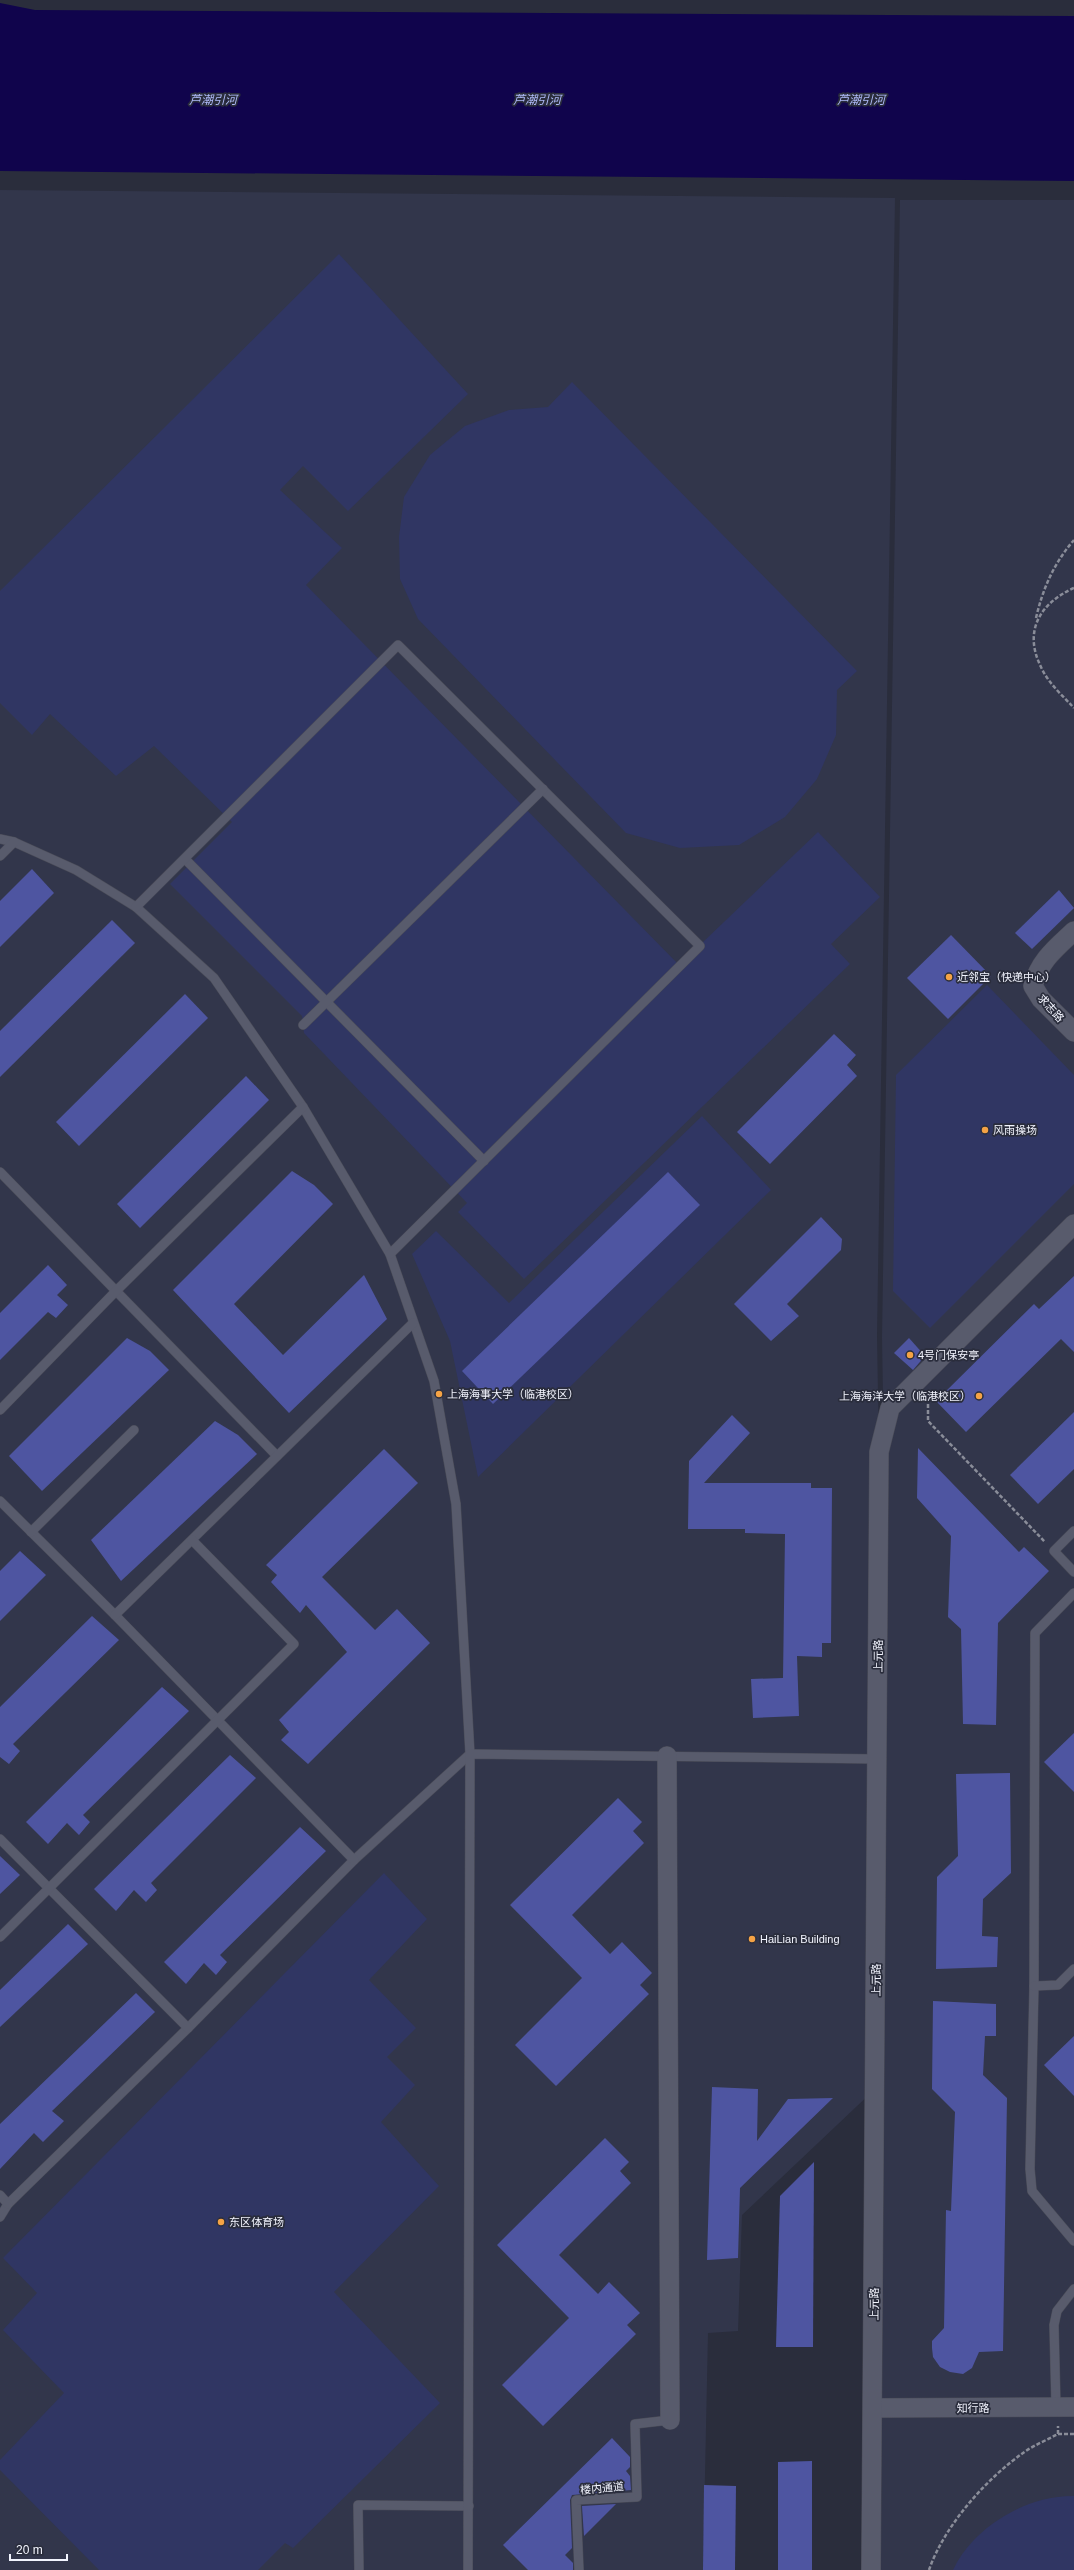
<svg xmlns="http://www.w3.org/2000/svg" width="1074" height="2570" viewBox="0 0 1074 2570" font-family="Helvetica,'Noto Sans SC',sans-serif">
  <rect width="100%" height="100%" fill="#2a2d3c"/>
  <g fill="#32364b">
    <polygon points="0,190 895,198 877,1336 879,1452 875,2089 742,2215 738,2331 708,2333 703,2570 0,2570"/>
    <polygon points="900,200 1074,200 1074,2570 876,2570 884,1454 882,1338"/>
  </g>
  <g fill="#303663">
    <polygon points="339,254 468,394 348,511 303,466 280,490 342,548 306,585 679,965 818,832 880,897 831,944 850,964 524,1279 458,1212 467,1203 304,1033 302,1016 170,884 232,822 154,746 116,776 50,714 32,735 0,703 0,591"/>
    <polygon points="572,382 857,671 837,690 836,735 817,779 785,817 739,845 680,848 626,833 418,619 400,579 399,537 404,497 430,455 465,426 509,410 548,407"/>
    <polygon points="987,985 1074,1075 1074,1184 930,1328 893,1291 896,1075"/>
    <polygon points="702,1116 771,1190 478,1477 450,1341 412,1254 436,1231 509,1303"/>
    <polygon points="384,1873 427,1919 369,1980 416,2028 387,2057 415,2085 381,2122 439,2186 334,2292 440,2403 293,2548 285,2543 258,2570 99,2570 0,2470 0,2460 64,2393 3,2330 37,2293 3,2258"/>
    <path d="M 1074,2496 L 1074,2570 L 953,2570 C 973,2527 1027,2495 1074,2496 Z"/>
  </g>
  <polygon fill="#10044c" points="0,3 35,10 1074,16 1074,181 0,171"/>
  <g fill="#4e55a1">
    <polygon points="32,869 54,893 0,947 0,901"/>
    <polygon points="1059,890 1074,908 1032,949 1015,933"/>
    <polygon points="112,920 135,943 0,1077 0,1031"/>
    <polygon points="951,935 991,976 948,1019 907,978"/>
    <polygon points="185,994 208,1018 79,1146 56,1122"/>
    <polygon points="834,1034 856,1055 847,1065 857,1076 770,1164 737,1132"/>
    <polygon points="246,1076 269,1100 140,1228 117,1204"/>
    <polygon points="292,1171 314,1185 333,1204 234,1304 283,1355 364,1275 387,1319 289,1413 173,1290"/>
    <polygon points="668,1172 700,1205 493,1404 462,1371"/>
    <polygon points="821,1217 842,1239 841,1250 787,1304 799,1316 771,1341 734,1304"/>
    <polygon points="48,1265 67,1285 57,1295 68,1305 56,1318 48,1312 0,1360 0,1313"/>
    <polygon points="1074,1276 1074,1352 1061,1339 966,1432 936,1401 1034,1304 1039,1309"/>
    <polygon points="127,1338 150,1351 169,1370 42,1491 9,1456"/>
    <polygon points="909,1338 925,1356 913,1370 894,1353"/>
    <polygon points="1074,1412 1074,1469 1038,1504 1010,1475"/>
    <polygon points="732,1415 750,1433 704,1483 811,1483 811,1488 832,1488 831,1643 822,1643 822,1657 797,1656 799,1716 753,1718 751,1679 783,1678 785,1534 745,1533 745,1529 688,1529 689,1461"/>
    <polygon points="215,1421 238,1435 257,1454 121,1581 91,1540"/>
    <polygon points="918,1448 1019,1552 1024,1547 1049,1571 998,1623 996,1725 963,1724 961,1629 948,1617 951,1536 917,1498"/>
    <polygon points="384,1449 418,1483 322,1577 375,1630 397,1609 430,1643 308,1764 281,1740 289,1732 279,1720 347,1652 306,1605 300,1613 271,1582 277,1575 266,1565"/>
    <polygon points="20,1551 46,1575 0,1621 0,1571"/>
    <polygon points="92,1616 119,1640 13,1744 20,1751 9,1764 0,1757 0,1707"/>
    <polygon points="162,1687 189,1711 83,1815 90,1822 79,1835 67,1823 48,1844 26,1822"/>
    <polygon points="1074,1733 1074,1792 1044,1762"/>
    <polygon points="230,1755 256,1778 151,1883 157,1890 146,1902 134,1890 116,1911 94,1889"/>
    <polygon points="1010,1773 1011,1873 983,1899 982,1936 998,1937 997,1967 936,1969 937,1877 958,1856 956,1774"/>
    <polygon points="618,1798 642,1822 633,1831 644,1843 572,1915 610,1954 622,1942 652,1973 640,1985 649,1994 556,2086 515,2045 582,1978 510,1905"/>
    <polygon points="300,1827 326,1851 220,1955 227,1962 216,1975 204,1963 186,1984 164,1962"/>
    <polygon points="0,1856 20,1875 0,1894"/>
    <polygon points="68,1924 88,1944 0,2027 0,1990"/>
    <polygon points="136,1993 155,2012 52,2111 64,2121 43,2142 34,2133 0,2169 0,2124"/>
    <polygon points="933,2001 996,2004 996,2036 985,2036 983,2075 1007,2098 1003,2351 979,2352 972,2368 963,2374 950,2372 940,2367 933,2357 932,2348 932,2341 944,2328 946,2210 951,2211 955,2112 932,2089"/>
    <polygon points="1074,2036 1074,2096 1044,2065"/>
    <polygon points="712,2087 758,2089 757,2141 788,2099 833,2098 740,2188 738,2258 707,2260"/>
    <polygon points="605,2138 629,2162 620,2171 631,2183 559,2255 598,2294 609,2282 640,2313 627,2325 636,2334 543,2426 502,2385 569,2318 497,2245"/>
    <polygon points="814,2162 813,2347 776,2347 780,2196"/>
    <polygon points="612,2438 630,2457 630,2467 626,2471 630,2476 631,2490 572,2495 570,2500 572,2548 565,2555 573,2563 573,2570 528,2570 503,2545"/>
    <polygon points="812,2461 812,2570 778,2570 778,2462"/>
    <polygon points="704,2485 736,2486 735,2570 703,2570"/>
    <polygon points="616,2504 584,2536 582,2506"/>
  </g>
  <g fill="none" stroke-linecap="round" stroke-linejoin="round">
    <defs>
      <g id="lane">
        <polyline points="0,839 14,842 76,870 136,907 214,978 303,1107 390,1254 434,1381 456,1504 470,1754 354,1860 188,2028 8,2204 0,2217"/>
        <polyline points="0,856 14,842"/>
        <polyline points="185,859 484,1161"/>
        <polyline points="136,907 398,645 700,946 390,1254"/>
        <polyline points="303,1025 543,789"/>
        <polyline points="0,1172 277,1456"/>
        <polyline points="0,1410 116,1291 303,1107"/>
        <polyline points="0,1501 115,1615 354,1860"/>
        <polyline points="1074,1531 1054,1551 1074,1572"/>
        <polyline points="31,1532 134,1430"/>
        <polyline points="1074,1593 1035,1633 1034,1986 1030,2169 1032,2191 1074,2241"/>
        <polyline points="115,1615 413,1323"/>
        <polyline points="0,1839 188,2028"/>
        <polyline points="0,1937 294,1644 192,1540"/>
        <polyline points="1034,1986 1058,1985 1074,1969"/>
        <polyline points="0,2195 8,2204"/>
        <polyline points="1056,2407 1054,2325 1057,2311 1074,2289"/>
        <polyline points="359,2570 358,2505 469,2506"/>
        <polyline points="468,2570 470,1754 877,1759"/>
        <polyline points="579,2570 576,2500 637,2497 635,2424 670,2420"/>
      </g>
      <g id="street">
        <path d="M 1074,931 C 1056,948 1039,961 1033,986 L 1041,999 L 1074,1032"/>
        <polyline points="667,1756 670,2420"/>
        <polyline points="873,2408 1074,2407"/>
        <polyline points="871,2570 879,1452 890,1408 1074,1224"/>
      </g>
    </defs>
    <use href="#lane" stroke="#494b57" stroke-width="10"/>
    <use href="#street" stroke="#494b57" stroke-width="20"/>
    <g stroke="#8a8d99" stroke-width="2.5" stroke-dasharray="4 2" stroke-linecap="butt">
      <path d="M 1074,588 C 1040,603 1023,631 1041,667 C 1048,683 1063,696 1074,708"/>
      <path d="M 1036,618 C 1043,588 1054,563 1074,540"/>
      <polyline points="928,1398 928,1421 1045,1542"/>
      <polyline points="1058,2434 1074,2434"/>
      <path d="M 929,2570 C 944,2526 986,2479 1023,2453 C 1034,2445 1047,2440 1058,2434 L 1058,2426"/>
    </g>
    <use href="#lane" stroke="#585b6c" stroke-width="9"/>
    <use href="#street" stroke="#585b6c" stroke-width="19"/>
  </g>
  <g fill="#f5a345" stroke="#2a2d3c" stroke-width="1.5">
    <circle cx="949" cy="977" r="4"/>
    <circle cx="985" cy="1130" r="4"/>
    <circle cx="910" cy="1355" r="4"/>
    <circle cx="439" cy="1394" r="4"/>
    <circle cx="979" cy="1396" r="4"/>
    <circle cx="752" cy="1939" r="4"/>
    <circle cx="221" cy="2222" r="4"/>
  </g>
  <g text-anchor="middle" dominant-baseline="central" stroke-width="3.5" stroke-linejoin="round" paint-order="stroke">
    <g font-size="11" fill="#f2f4fe" stroke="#2a2d3c" text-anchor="start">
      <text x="957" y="977">近邻宝（快递中心）</text>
      <text x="993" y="1130">风雨操场</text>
      <text x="918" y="1355">4号门保安亭</text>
      <text x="447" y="1394">上海海事大学（临港校区）</text>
      <text x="971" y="1396" text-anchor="end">上海海洋大学（临港校区）</text>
      <text x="760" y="1939">HaiLian Building</text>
      <text x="229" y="2222">东区体育场</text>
    </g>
    <g font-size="11" fill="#f2f4fe" stroke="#2a2d3c">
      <text transform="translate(1051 1008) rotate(48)">求志路</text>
      <text transform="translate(878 1656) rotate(-90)">上元路</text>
      <text transform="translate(876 1980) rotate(-90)">上元路</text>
      <text transform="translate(874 2304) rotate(-90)">上元路</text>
      <text x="973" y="2408">知行路</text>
      <text transform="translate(602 2488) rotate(-5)">楼内通道</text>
    </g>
    <g font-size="12" font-style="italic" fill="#b0bbfa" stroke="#2a2d3c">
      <text x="213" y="100">芦潮引河</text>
      <text x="537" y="100">芦潮引河</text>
      <text x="861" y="100">芦潮引河</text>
    </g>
  </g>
  <path d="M10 2554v6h57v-6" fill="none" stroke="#f2f4fe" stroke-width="2"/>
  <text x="16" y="2554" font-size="12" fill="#f2f4fe" stroke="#2a2d3c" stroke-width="3" paint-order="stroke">20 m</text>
</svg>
